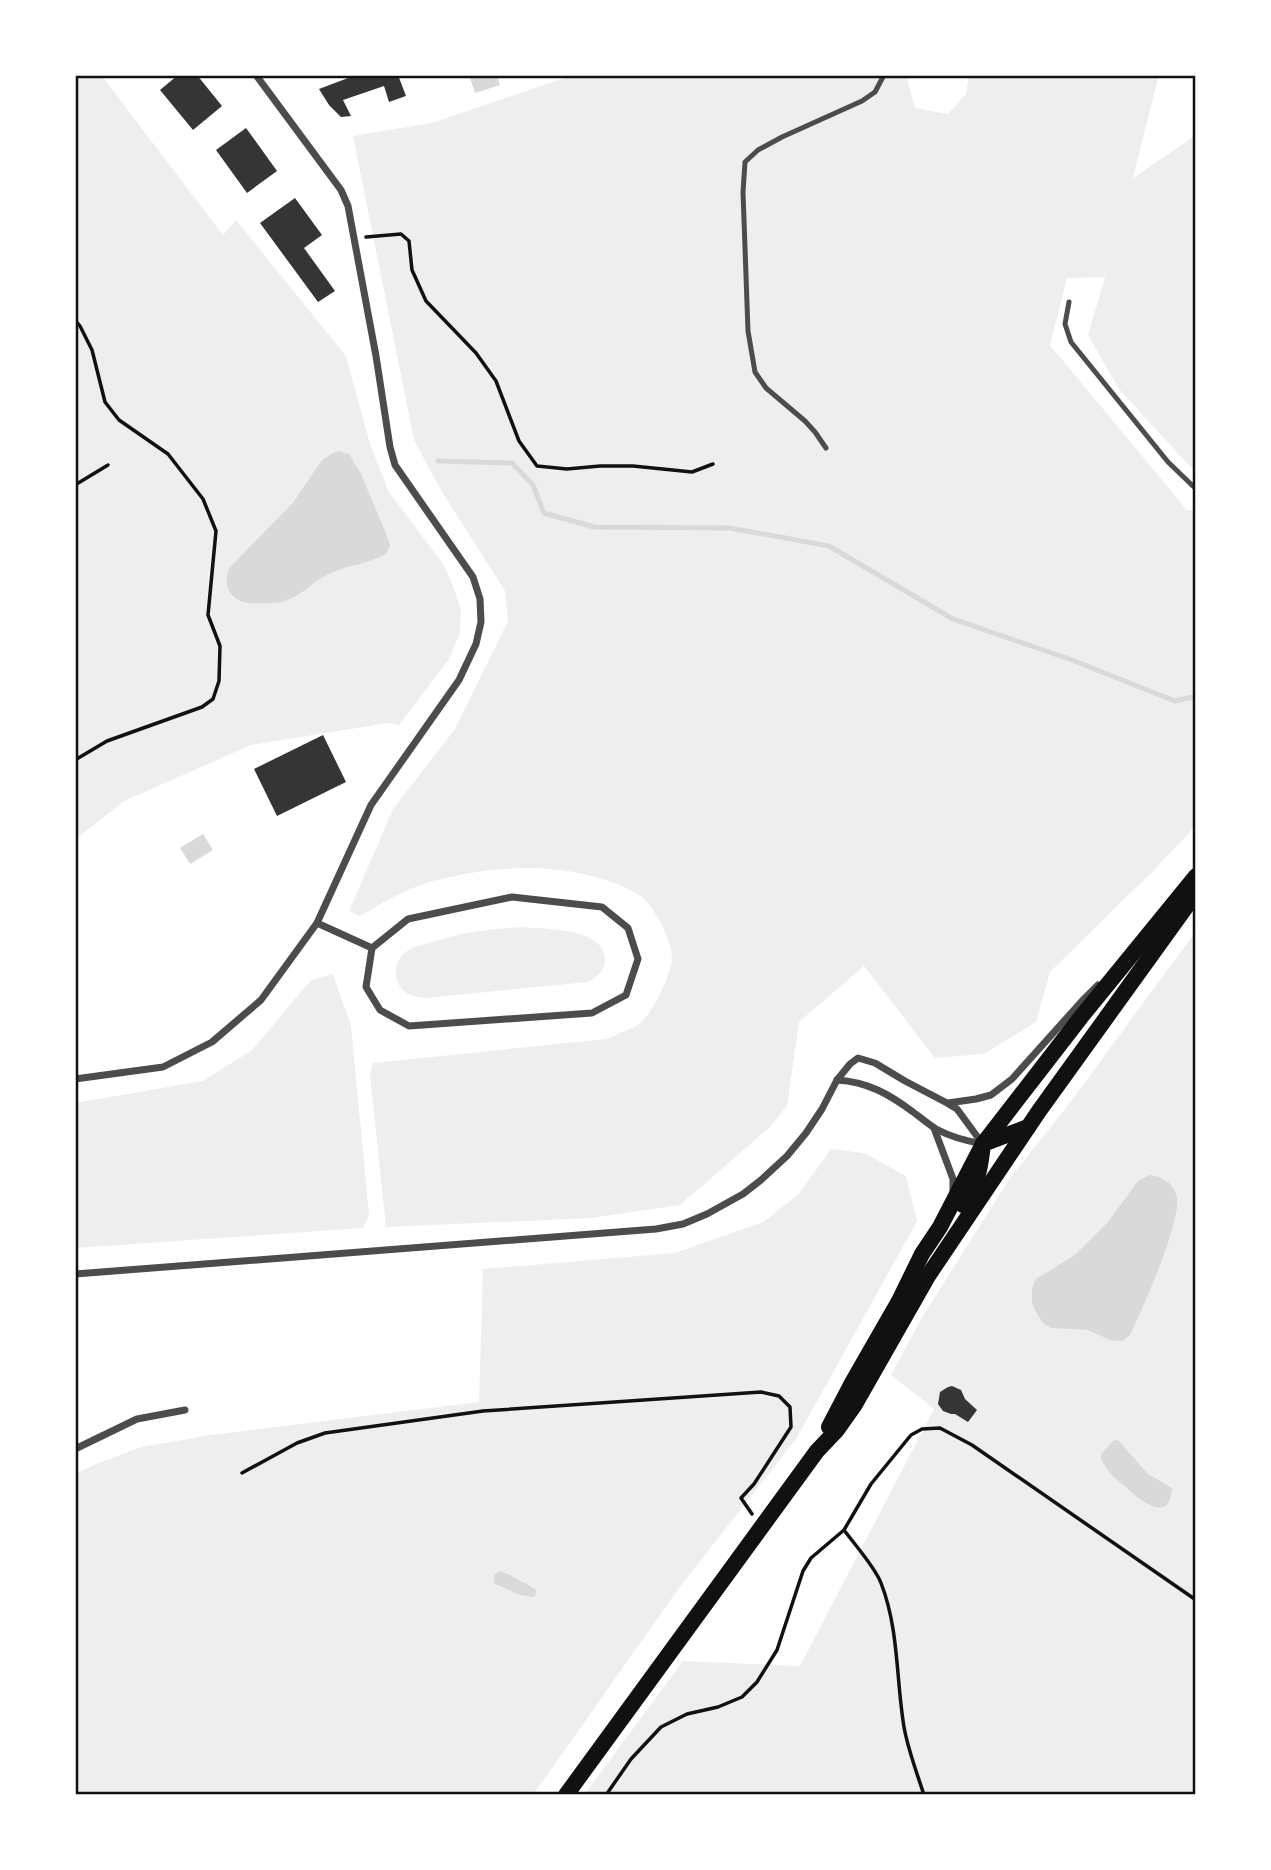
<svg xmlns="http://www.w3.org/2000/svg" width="1271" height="1870" viewBox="0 0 1271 1870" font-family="'Nunito Sans',sans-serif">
  <rect width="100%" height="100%" fill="#fff"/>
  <g fill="#eee">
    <polygon points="75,75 101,75 223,235 236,220 346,356 370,444 389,492 443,564 453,586 461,609 460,633 449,659 399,725 388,723 251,745 124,801 75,840"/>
    <path d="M 573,75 L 906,75 L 915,108 L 948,114 L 966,94 L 969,75 L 1159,75 L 1133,178 L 1196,135 L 1196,473 L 1119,389 L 1088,335 L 1105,277 L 1067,278 L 1050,345 L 1187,510 L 1196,510 L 1196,822 L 1190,832 L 1152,872 L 1050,972 L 1036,1022 L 984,1054 L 935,1058 L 864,966 L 799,1022 L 787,1106 L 770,1127 L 680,1205 L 591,1218 L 386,1227 L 370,1075 L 373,1063 L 606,1039 C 617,1034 631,1030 640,1023 C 653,1013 672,972 672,957 C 671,938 653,902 636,893 C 574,860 494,863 427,883 C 404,890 382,903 360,916 L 349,911 L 393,809 L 455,729 L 508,621 L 505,591 L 442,492 L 414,440 L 353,136 L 432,123 Z"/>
    <path d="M 520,927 C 542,929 607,927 605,961 C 604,971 597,978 588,982 L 425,998 C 413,997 403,994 398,983 C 393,971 397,956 409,950 C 415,946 423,945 429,943 C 459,933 488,929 520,927 Z"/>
    <polygon points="1196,931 1196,1795 584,1795 683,1661 800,1666 934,1409 891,1375 921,1319 1010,1178 1069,1104"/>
    <polygon points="333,974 351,1026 369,1214 363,1228 75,1248 75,1103 203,1081 252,1050 311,980"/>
    <polygon points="831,1149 864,1153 906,1176 917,1221 796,1439 679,1588 533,1795 75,1795 75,1474 96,1464 141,1447 211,1435 479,1402 483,1269 675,1253 763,1222 799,1194"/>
  </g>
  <g fill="#d9d9d9">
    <polygon points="479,75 497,75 500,85 475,93 470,78"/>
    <path d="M 339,451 L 349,454 L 361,474 L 385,531 L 390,545 L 386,554 C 368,564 347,565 329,574 C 313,581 304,594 287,600 C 280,603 273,603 265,603 C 258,603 250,604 243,602 C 227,597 223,581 230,567 L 292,504 L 322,460 L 333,453 Z"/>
    <polygon points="203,834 213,850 190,864 180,848"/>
    <path d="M 1150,1175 C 1163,1177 1174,1183 1177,1197 C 1181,1223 1142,1310 1130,1335 L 1123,1341 L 1110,1340 L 1088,1330 L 1051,1328 L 1043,1323 L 1036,1312 L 1032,1304 L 1032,1288 L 1036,1279 L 1075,1255 L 1108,1222 L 1138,1181 Z"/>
    <path d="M 1118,1440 L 1148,1474 L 1172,1488 C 1170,1524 1142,1502 1128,1489 C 1119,1482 1109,1474 1104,1464 C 1101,1459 1101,1459 1101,1454 L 1113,1441 Z"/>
    <polygon points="500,1571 510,1575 535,1589 537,1592 534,1597 520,1595 494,1583 494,1575"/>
  </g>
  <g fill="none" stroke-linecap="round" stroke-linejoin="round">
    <polyline stroke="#d9d9d9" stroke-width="5" points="438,461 512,463 533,485 544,513 594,527 730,528 829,546 953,619 1072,660 1175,701 1196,696"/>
  </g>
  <g fill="#353535">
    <polygon points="178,75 197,75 222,106 193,130 160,90"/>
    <polygon points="356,75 398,75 406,96 389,102 384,86 343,100 351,116 341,117 329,105 319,89"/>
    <polygon points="246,128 277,171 247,193 216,150"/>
    <polygon points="295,198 322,235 304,248 335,291 318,302 260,223"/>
    <polygon points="323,735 346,782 277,816 254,769"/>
    <polygon points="952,1386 961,1390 965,1399 977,1410 968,1422 955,1414 951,1414 943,1411 938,1404 940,1392 948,1387"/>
  </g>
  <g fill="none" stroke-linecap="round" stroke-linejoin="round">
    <g stroke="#111" stroke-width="3.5">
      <polyline points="366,237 401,234 409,241 412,270 426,301 476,353 496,381 519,441 537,466 567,469 600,466 633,466 692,472 713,464"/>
      <polyline points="75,320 80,326 92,350 105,402 119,420 168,454 203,499 216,531 208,615 220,646 219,681 213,699 202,707 107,741 75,760"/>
      <polyline points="75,485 108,465"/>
      <polyline points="242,1473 297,1443 325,1433 483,1411 761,1392 779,1396 790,1407 791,1427 754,1484 741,1498 752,1514"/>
      <polyline points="844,1530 871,1484 911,1435 922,1429 940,1428 972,1445 1196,1600"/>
      <path d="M 606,1795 L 631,1759 L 661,1727 L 687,1714 L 718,1707 L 742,1697 L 757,1682 L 777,1650 L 803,1571 L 811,1558 L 844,1530 C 855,1545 875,1567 881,1583 C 899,1629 896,1679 904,1727 C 908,1750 917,1773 924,1795"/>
    </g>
    <g stroke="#4c4c4c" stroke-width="5">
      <polyline points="1069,302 1065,324 1071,342 1168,462 1196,489"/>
      <polyline points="826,448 815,432 805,421 766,388 755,372 748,331 743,192 745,162 758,150 782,137 862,101 875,92 884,75"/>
    </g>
    <g stroke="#4c4c4c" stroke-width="7">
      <polyline points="317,923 372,948 366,987 380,1010 409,1026 592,1013 626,995 638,959 628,928 602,907 512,897 408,919 372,948"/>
      <polyline points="75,1079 163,1067 212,1042 261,1000 317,923 371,805 459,680 476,644 481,622 480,599 473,577 395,465 390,447 376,356 348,206 341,190 256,75"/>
      <path d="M 837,1080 C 868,1082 889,1094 913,1112 C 920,1117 928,1124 936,1129 C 951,1137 966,1141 983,1144"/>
      <polyline points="948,1103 976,1099 991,1095 1012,1079 1082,1001 1098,985"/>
      <polyline points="934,1128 953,1179 953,1194"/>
      <polyline points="75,1274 656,1229 683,1224 707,1214 743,1194 761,1180 787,1156 806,1133 822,1109 837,1080 850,1064 858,1058 875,1063 905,1081 947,1103 957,1109 982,1143"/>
      <polyline points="75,1449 137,1419 185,1410"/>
    </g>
    <g stroke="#111" stroke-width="16">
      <path d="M 963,1205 C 978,1182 980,1171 983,1144 L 1028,1127"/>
      <polyline points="829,1427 852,1383 899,1301 922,1254 940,1227 983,1144 1081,1017 1196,876"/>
      <polyline points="566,1795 817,1451 837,1430 854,1406 928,1276 1039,1111 1196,893"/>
    </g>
  </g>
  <rect width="1271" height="1870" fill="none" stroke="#ffffff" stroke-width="154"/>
  <rect x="77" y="77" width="1117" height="1716" fill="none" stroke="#111" stroke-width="2.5"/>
</svg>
